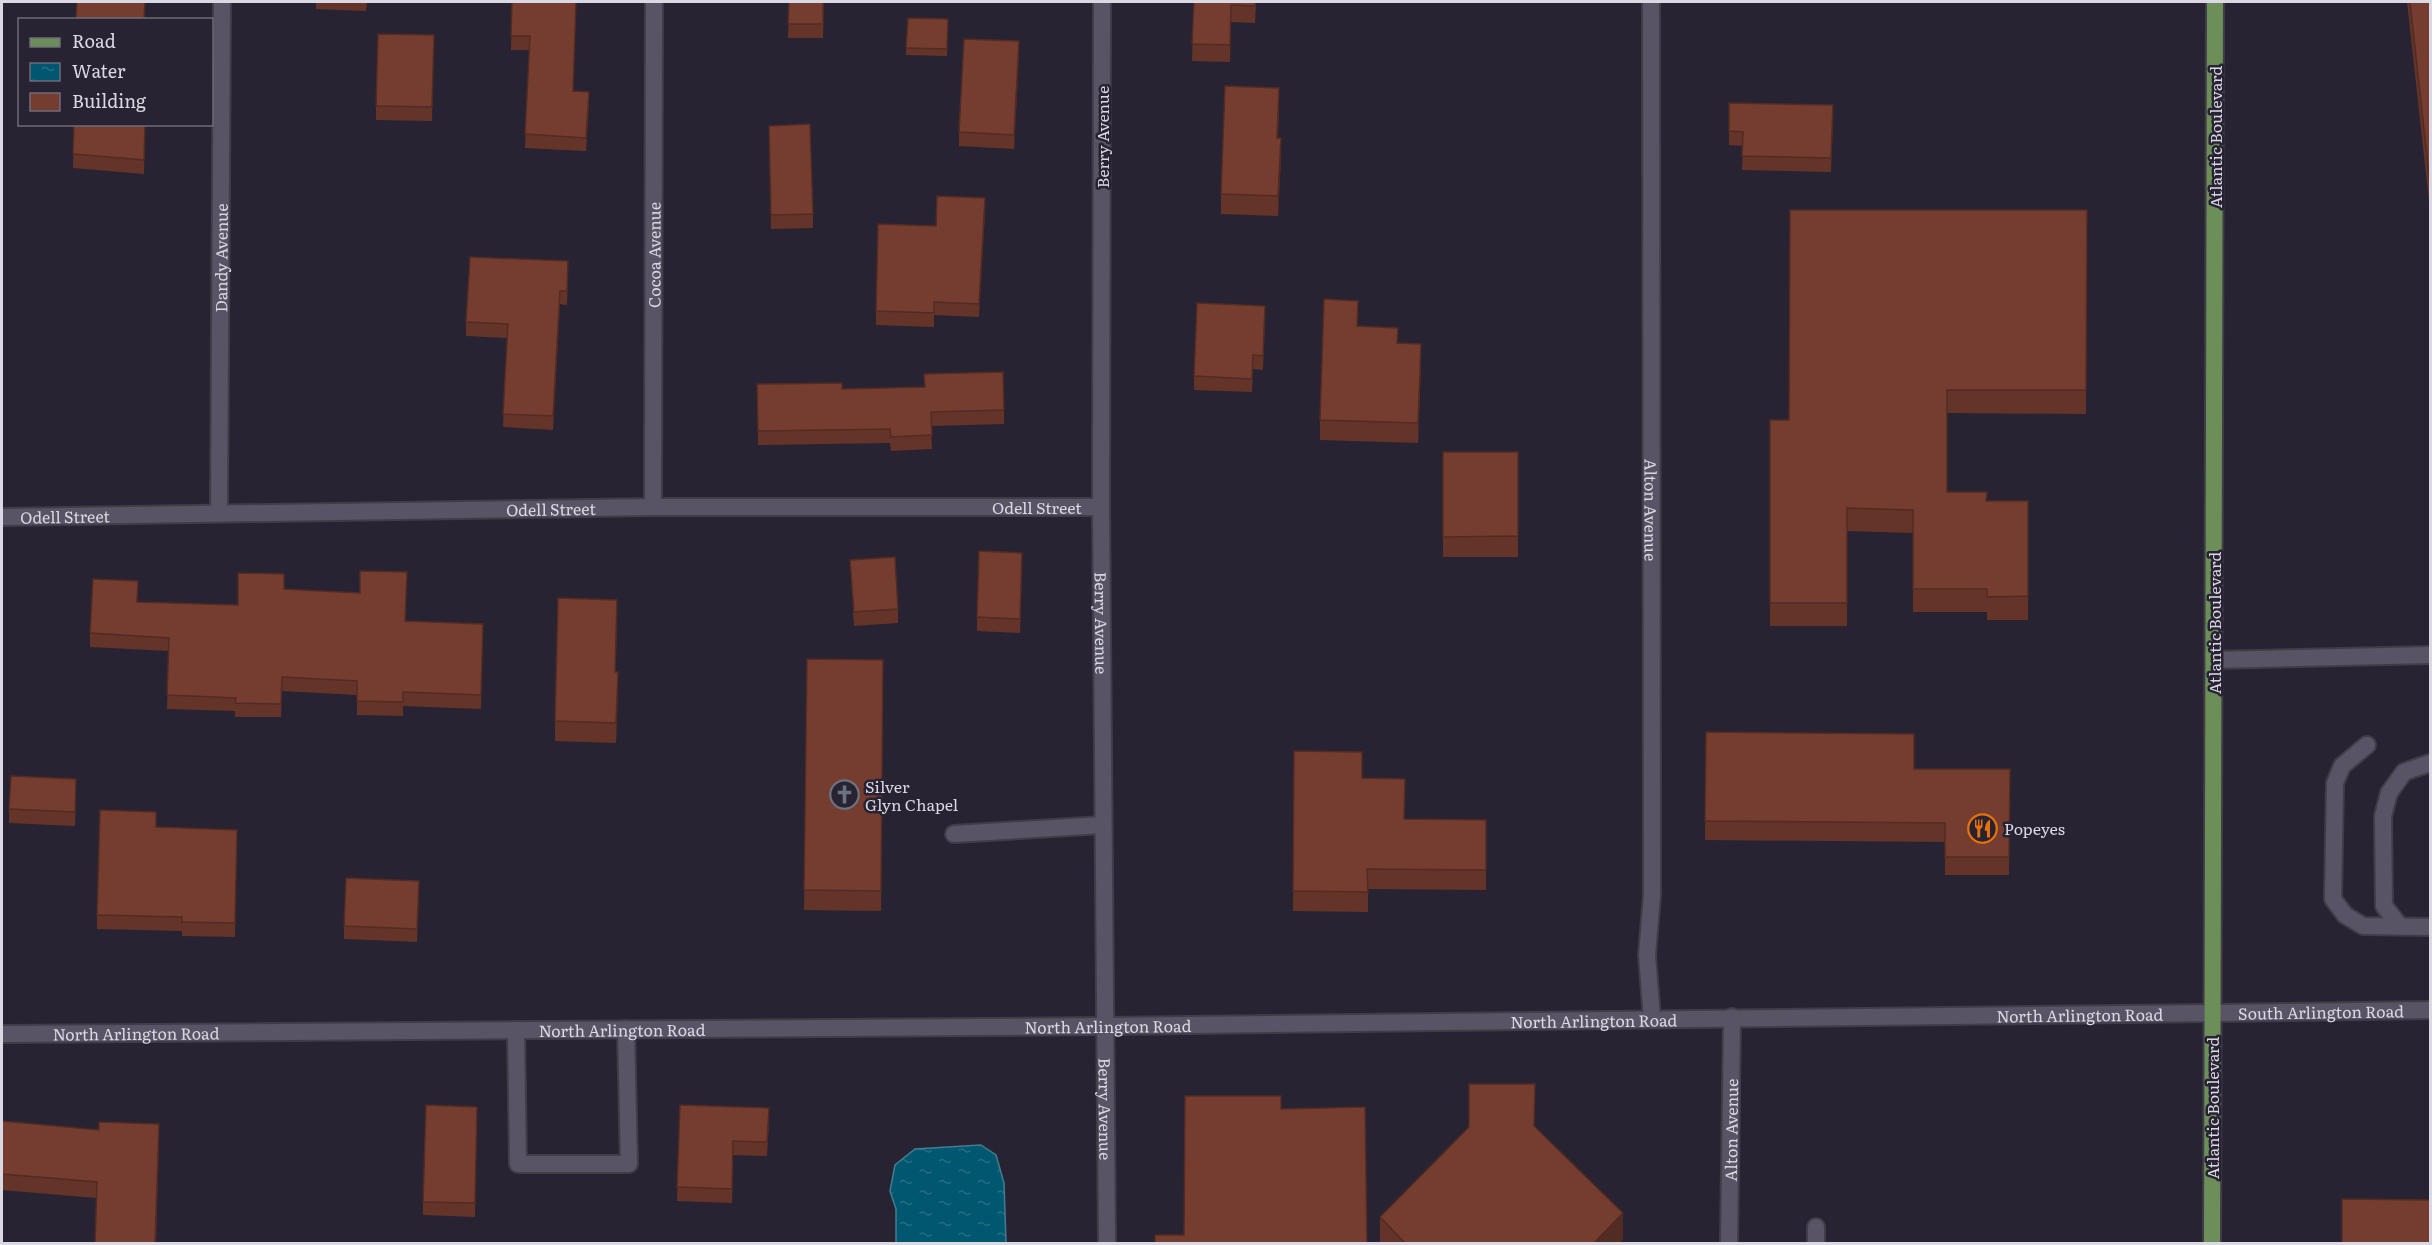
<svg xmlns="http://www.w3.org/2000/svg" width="2432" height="1245" viewBox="0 0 2432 1245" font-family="Literata,serif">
  <defs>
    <pattern id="water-ripples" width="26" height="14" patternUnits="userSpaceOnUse" patternTransform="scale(1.5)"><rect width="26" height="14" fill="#015670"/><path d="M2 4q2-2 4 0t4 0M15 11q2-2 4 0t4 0" fill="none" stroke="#256e84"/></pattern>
  </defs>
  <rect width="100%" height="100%" fill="#272332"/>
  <polygon fill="url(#water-ripples)" stroke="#427d92" stroke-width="1.5" points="981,1145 996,1155 1004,1183 1006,1243 896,1243 896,1209 890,1191 895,1165 915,1149"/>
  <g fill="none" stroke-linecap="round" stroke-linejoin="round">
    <defs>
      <g id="service">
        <polyline points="2214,660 2430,655"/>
        <polyline points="2367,745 2342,766 2335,783 2333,899 2345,915 2363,926 2430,927"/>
        <polyline points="954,834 1103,825"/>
        <polyline points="2400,926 2384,906 2383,816 2389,793 2404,772 2430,763"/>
        <polyline points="516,1030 518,1164 629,1164 626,1029"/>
        <polyline points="1816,1244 1816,1227"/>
      </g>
      <g id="minor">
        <path id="s1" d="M 1102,2 L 1101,507 L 1107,1244"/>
        <path id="s2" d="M 1651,2 L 1652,895 L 1647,955 L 1652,1018"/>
        <path id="s3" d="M 653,507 L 654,2"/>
        <path id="s4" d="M 219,513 L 222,2"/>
        <path id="s5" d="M 2,517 L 653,507 L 1101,507"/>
        <path id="s6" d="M 1729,1244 L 1732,1017"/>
      </g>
      <g id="tertiary">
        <path id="s7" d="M 2213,1013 L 2430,1010"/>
      </g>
      <g id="secondary">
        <path id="s8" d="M 2,1034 L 1105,1026 L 2213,1013"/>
      </g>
      <polyline id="primary" points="2212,1244 2215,2"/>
    </defs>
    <use href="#service" stroke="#403d49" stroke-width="20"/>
    <use href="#minor" stroke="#403d49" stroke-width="20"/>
    <use href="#tertiary" stroke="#403d49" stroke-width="20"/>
    <use href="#secondary" stroke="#403d49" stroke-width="20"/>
    <use href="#primary" stroke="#403d49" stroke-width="20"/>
    <use href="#service" stroke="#585465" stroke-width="16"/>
    <use href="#minor" stroke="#585465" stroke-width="16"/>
    <use href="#tertiary" stroke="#585465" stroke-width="16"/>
    <use href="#secondary" stroke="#585465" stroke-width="16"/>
    <use href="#primary" stroke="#6c8f5a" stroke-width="16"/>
  </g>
  <g fill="#653429">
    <polygon points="316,2 367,2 366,11 316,9"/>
    <polygon points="512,2 574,91 589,106 586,151 525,148 530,50 511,50"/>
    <polygon points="789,2 824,2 823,38 788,38"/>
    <polygon points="1194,2 1256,2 1255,23 1231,22 1230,62 1192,61"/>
    <polygon points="2407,2 2430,2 2430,210"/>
    <polygon points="908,18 948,19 947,56 906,55"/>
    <polygon points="434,35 432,121 376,120 376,106"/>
    <polygon points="1019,55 1014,149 959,146 959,132"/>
    <polygon points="1729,103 1833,119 1831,172 1742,170 1743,146 1729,145"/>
    <polygon points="1279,108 1278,138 1281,158 1278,216 1221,214 1221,194"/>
    <polygon points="74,124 145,124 144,174 73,168"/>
    <polygon points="769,139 813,214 813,228 771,229"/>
    <polygon points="2087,210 2086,414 1947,413 1947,492 1986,501 2028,501 2028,620 1987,620 1987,612 1913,612 1913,533 1847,531 1847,626 1770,626 1770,420 1789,420"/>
    <polygon points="985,212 979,317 934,315 934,327 876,325 876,311 936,226"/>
    <polygon points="568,261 567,305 560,304 553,430 503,427 507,338 466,336 466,322"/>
    <polygon points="1265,320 1263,370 1253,369 1252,392 1194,390 1194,376"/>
    <polygon points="1358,326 1398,343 1421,364 1418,443 1320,440 1320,420"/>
    <polygon points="757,384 842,389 1004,410 1004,424 931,426 932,449 891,451 890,443 758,445"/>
    <rect x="1443" y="452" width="75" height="105"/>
    <polygon points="850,560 898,609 898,623 854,626"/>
    <polygon points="1022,567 1020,633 977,631 977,617"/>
    <polygon points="284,589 406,621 483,624 481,709 403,706 403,716 357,715 357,695 282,691 281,717 235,717 235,711 167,709 169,651 90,647 90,633 137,602 238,605"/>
    <polygon points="617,620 615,672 618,692 616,743 555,741 555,721"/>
    <polygon points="807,659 883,660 881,911 804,910"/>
    <polygon points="1706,732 1914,769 2010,769 2009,875 1945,875 1945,842 1705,840"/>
    <polygon points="1294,751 1362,778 1404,819 1486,820 1486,890 1368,889 1368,912 1293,911"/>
    <polygon points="76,792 75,826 9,823 9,809"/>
    <polygon points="156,827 237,830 235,937 182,936 182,931 97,929 97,915"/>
    <polygon points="419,895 417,942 344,939 344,926"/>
    <polygon points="680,1105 769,1122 767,1156 733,1155 732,1203 677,1201"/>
    <polygon points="477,1107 475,1217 423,1215 423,1202"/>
    <polygon points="2,1121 159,1141 156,1244 95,1244 96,1198 2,1190"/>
    <polygon points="1535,1127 1623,1239 1618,1244 1380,1243 1380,1217"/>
  </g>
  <g fill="#522b22">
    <polygon points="1019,41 1019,55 1014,149 1014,135"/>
    <polygon points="589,92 589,106 586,151 586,138"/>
    <polygon points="1281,138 1281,158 1278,216 1278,196"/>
    <polygon points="985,198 985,212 979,317 979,304"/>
    <polygon points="560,291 560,304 553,430 553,416"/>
    <polygon points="1421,344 1421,364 1418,443 1418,423"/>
    <polygon points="617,600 617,620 615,692 615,672"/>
    <polygon points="618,672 618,692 616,743 616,723"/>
    <polygon points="159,1124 156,1244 155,1244"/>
    <polygon points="1623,1213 1623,1239 1618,1244 1593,1244"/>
  </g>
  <g fill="#753d30" stroke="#522b22" stroke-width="1.5">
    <polygon points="77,2 145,2 144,20 76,20"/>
    <polygon points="512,2 576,2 573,91 589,92 586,138 525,134 530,36 511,36"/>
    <polygon points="789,2 823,2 823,24 788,24"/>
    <polygon points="1194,2 1255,2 1255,6 1231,5 1230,45 1192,44"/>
    <polygon points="2410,2 2430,2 2430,184"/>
    <polygon points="908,18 948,19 947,49 906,48"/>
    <polygon points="378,34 434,35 432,107 376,106"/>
    <polygon points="964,39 1019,41 1014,135 959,132"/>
    <polygon points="1225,86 1279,88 1277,138 1281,138 1278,196 1221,194"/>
    <polygon points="1729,103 1833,105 1831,158 1742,156 1743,132 1729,131"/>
    <polygon points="74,124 145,124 144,160 73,154"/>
    <polygon points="810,124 813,214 771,215 769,126"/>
    <polygon points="937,196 985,198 979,304 934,302 934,313 876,311 878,224 936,226"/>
    <polygon points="1790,210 2087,210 2086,390 1947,390 1947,492 1987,492 1986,501 2028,501 2028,596 1987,597 1987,589 1913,589 1913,510 1847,508 1847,603 1770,603 1770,420 1789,420"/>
    <polygon points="470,257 568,261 567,291 560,291 553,416 503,414 508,324 466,322"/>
    <polygon points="1324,299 1358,301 1357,326 1398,328 1397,343 1421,344 1418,423 1320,420"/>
    <polygon points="1197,303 1265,306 1263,356 1253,355 1252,379 1194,376"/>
    <polygon points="1003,372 1004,410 931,412 932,435 891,437 890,429 758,431 757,384 842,383 842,389 925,387 924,374"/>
    <polygon points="1443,452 1518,452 1518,536 1443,537"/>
    <polygon points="979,551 1022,553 1020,619 977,617"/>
    <polygon points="895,557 898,609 854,612 850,560"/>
    <polygon points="360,571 407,572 405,621 483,624 481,695 403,692 403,702 357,701 357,681 282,677 281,704 235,703 236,698 167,695 169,638 90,633 93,579 138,581 137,602 238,605 238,573 284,574 284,589 360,593"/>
    <polygon points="558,598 617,600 615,672 618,672 616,723 555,721"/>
    <polygon points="807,659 883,660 881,891 804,890"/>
    <polygon points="1706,732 1914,734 1914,769 2010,769 2009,857 1945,857 1945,823 1705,821"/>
    <polygon points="1294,751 1362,752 1362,778 1405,779 1404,819 1486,820 1486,870 1367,869 1368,892 1293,891"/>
    <polygon points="11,776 76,779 75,812 9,809"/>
    <polygon points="100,810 156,812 156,827 237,830 235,923 182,922 182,917 97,915"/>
    <polygon points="346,878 419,881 417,929 344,926"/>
    <polygon points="1469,1084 1535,1084 1534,1126 1623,1213 1593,1244 1406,1244 1380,1217 1469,1127"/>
    <polygon points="1185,1096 1281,1096 1281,1109 1365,1107 1367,1244 1155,1244 1155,1235 1184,1235"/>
    <polygon points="426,1105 477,1107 475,1203 423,1202"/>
    <polygon points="680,1105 769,1108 767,1142 733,1141 732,1189 677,1187"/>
    <polygon points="2,1121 99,1130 99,1122 159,1124 155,1244 95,1244 97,1182 2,1174"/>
    <polygon points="2342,1199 2430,1200 2430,1244 2342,1244"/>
  </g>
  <defs>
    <symbol id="church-ring" viewBox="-11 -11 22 22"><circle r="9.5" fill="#272332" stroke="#6b7280" stroke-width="1.5"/><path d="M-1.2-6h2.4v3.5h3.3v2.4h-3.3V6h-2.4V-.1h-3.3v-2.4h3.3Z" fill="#6b7280"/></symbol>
    <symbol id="restaurant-ring" viewBox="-11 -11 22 22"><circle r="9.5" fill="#272332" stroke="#e8710a" stroke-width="1.5"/><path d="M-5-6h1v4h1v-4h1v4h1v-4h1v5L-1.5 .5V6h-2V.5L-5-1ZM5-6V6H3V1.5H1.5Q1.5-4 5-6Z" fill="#e8710a"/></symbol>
  </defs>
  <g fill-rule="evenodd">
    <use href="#church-ring" x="828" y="778" width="33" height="33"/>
    <use href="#restaurant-ring" x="1966" y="812" width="33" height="33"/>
  </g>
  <g text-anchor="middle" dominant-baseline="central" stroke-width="5" stroke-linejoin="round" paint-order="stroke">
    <g font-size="16" fill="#dad8e2" stroke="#272332">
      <text transform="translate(1102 137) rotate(-90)">Berry Avenue</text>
      <text transform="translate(2215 137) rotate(-90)">Atlantic Boulevard</text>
      <text stroke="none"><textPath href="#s3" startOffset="252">Cocoa Avenue</textPath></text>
      <text stroke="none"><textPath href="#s4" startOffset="255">Dandy Avenue</textPath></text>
      <text stroke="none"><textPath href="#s5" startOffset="1035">Odell Street</textPath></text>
      <text stroke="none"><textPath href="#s5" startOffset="549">Odell Street</textPath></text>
      <text stroke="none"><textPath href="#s2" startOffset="508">Alton Avenue</textPath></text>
      <text stroke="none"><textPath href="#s5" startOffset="63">Odell Street</textPath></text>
      <text stroke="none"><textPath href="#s1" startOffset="621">Berry Avenue</textPath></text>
      <text transform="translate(2214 623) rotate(-90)">Atlantic Boulevard</text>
      <text stroke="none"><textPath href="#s7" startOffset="108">South Arlington Road</textPath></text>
      <text stroke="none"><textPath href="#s8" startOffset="2078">North Arlington Road</textPath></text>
      <text stroke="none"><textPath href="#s8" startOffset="1592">North Arlington Road</textPath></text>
      <text stroke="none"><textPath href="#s8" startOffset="1106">North Arlington Road</textPath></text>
      <text stroke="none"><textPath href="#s8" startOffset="620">North Arlington Road</textPath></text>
      <text stroke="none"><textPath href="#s8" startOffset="134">North Arlington Road</textPath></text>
      <text stroke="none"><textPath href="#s1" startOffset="1107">Berry Avenue</textPath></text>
      <text transform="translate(2212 1108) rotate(-90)">Atlantic Boulevard</text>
      <text stroke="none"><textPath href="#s6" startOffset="114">Alton Avenue</textPath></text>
    </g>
    <g font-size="16" fill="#dad8e2" stroke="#272332" text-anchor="start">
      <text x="865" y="786">Silver<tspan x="865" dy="18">Glyn Chapel</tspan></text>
      <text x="2004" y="828">Popeyes</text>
    </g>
  </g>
  <rect width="2432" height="1245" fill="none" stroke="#dad8e2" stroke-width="6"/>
  <rect x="18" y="18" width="195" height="108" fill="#272332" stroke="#6f6b78" stroke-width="1.5"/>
  <rect x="30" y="38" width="30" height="9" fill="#6c8f5a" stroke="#6f6b78" stroke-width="1.5"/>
  <text x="72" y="48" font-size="18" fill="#dad8e2">Road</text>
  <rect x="30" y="63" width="30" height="18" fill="url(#water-ripples)" stroke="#6f6b78" stroke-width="1.5"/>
  <text x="72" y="78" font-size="18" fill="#dad8e2">Water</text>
  <rect x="30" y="93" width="30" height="18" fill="#753d30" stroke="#6f6b78" stroke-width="1.5"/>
  <text x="72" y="108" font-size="18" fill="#dad8e2">Building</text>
</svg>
